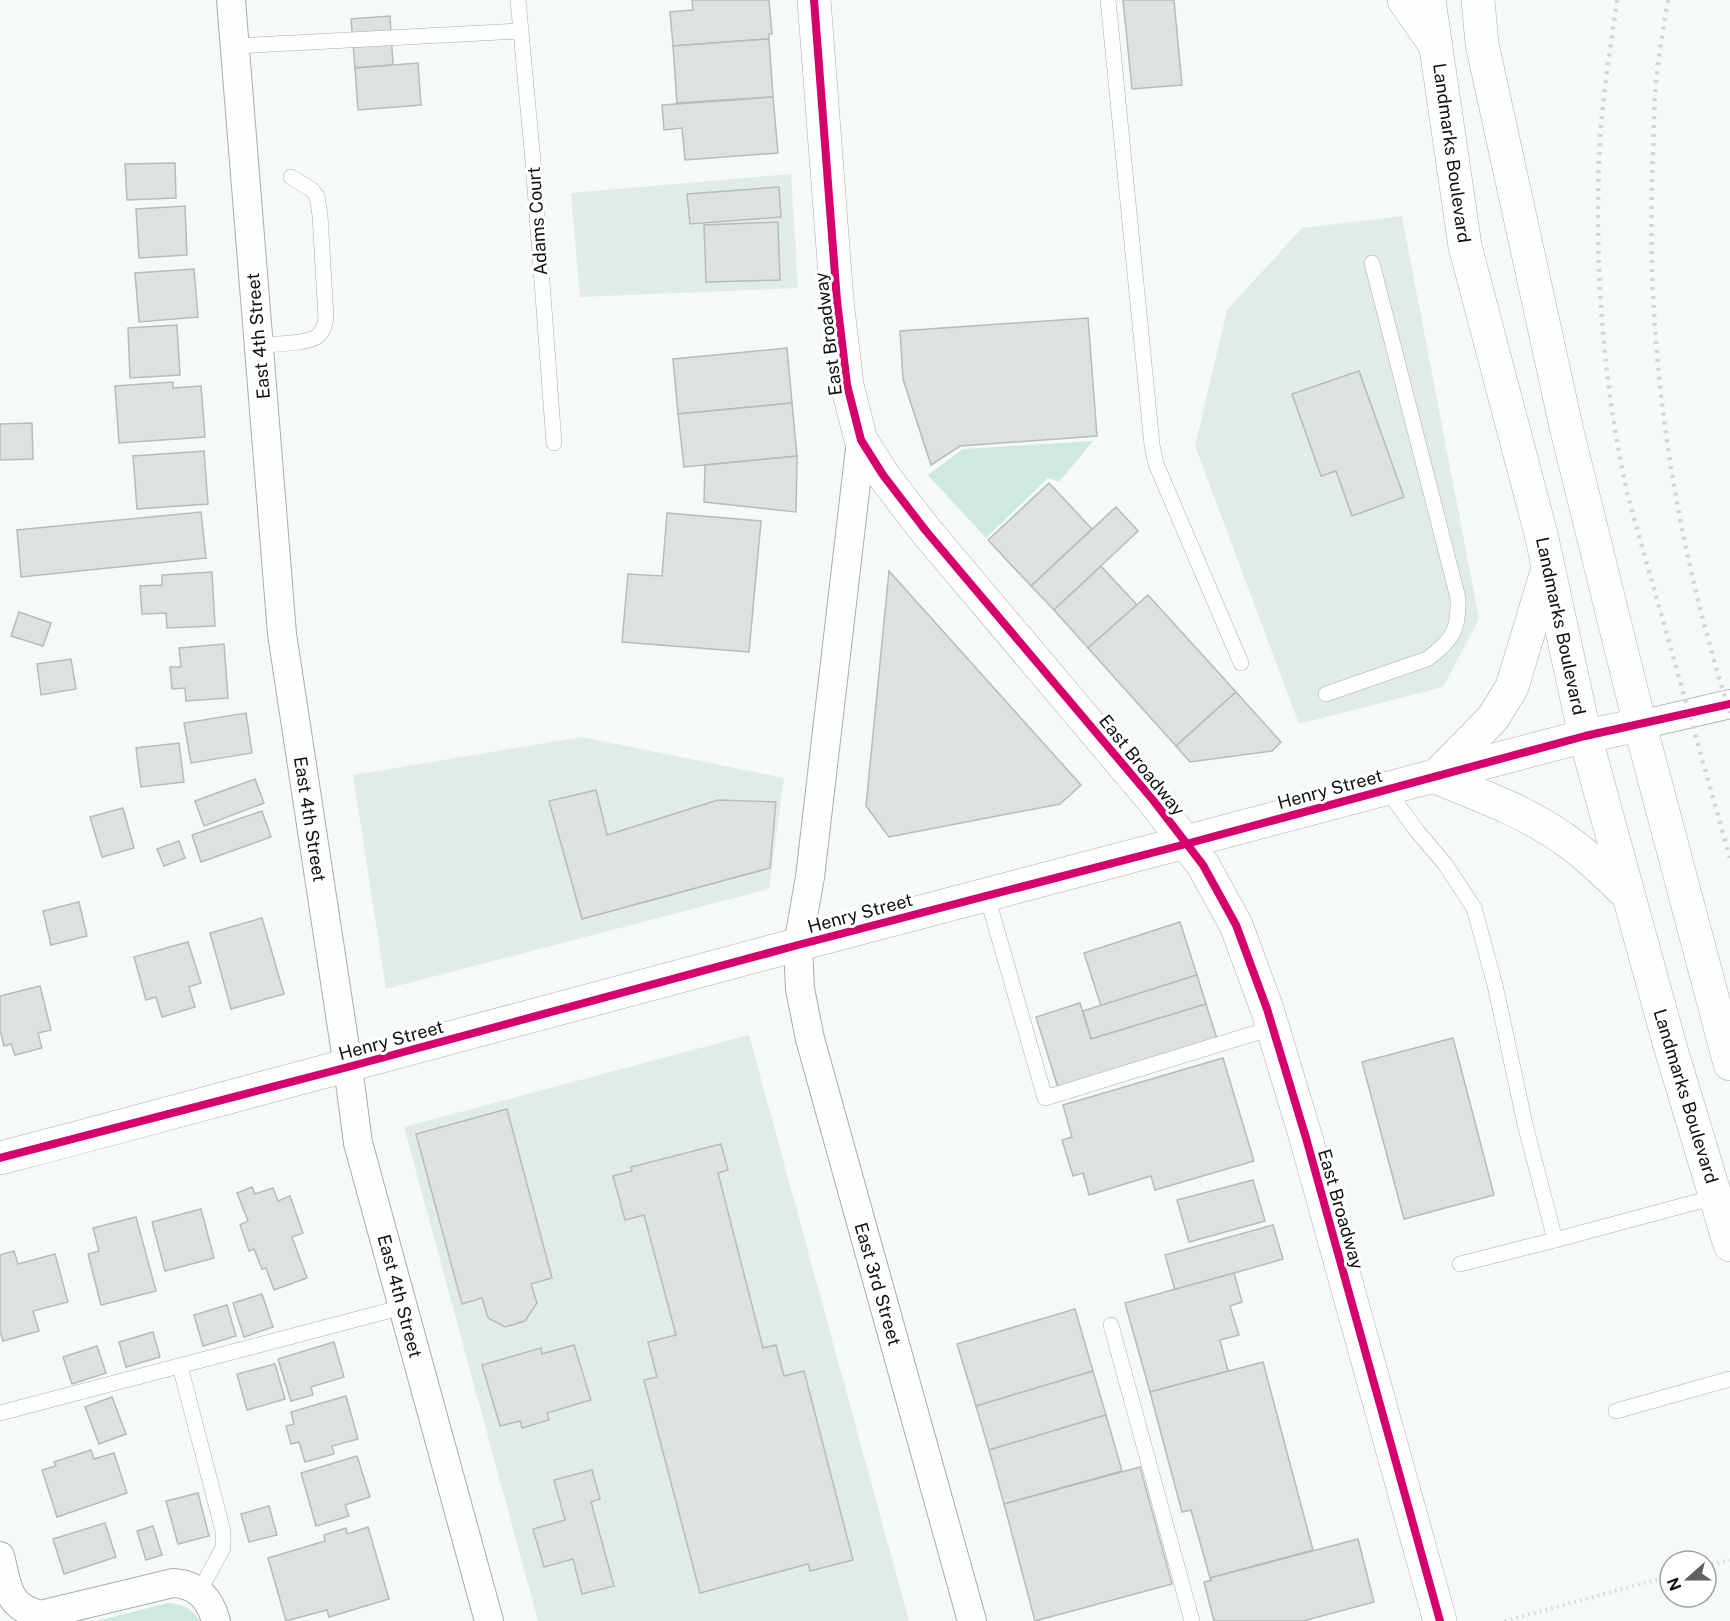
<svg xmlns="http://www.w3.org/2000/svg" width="1730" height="1621" viewBox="0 0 1730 1621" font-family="'Public Sans',sans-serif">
  <rect width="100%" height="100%" fill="#f5faf8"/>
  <g fill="#e1ece8">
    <polygon points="791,174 798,288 580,297 571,193"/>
    <polygon points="1402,216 1479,619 1443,687 1299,724 1195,446 1227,310 1302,228"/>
    <polygon points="582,737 784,778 769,889 386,989 353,775"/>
    <polygon points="749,1035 909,1621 538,1621 404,1127"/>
  </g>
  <g fill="#cee9e0">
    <polygon points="1093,441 1059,482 1048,478 986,538 928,475 963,449"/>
    <path d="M 168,1603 C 183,1604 191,1608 200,1621 L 97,1621 Z"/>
  </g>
  <g fill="#dde1e0" stroke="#b7bbb9" stroke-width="1.5">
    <polygon points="692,0 769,0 772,34 769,34 769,39 673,46 670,12 693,10"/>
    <polygon points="1123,0 1174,0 1182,85 1132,89"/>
    <polygon points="390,16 393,65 355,68 351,19"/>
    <polygon points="769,39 773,97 677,103 673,46"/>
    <polygon points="418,63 421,105 358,110 355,68"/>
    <polygon points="773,97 778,153 685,160 682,128 664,130 662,105"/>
    <polygon points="175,163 176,198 127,200 125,164"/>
    <polygon points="779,187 781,217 690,224 687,194"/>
    <polygon points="185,206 187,255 139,258 136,209"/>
    <polygon points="778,222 780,280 706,282 704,225"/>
    <polygon points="194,269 198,317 139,322 135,273"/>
    <polygon points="1088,318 1097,436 960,446 931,465 903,379 900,331"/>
    <polygon points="177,325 180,375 130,378 128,328"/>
    <polygon points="787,348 792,403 678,414 673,359"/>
    <polygon points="1359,371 1404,497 1352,516 1336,471 1321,476 1292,394"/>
    <polygon points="173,382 173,388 201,386 205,437 119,443 115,386"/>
    <polygon points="792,403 797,456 684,467 678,414"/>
    <polygon points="32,423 33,459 0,460 0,424"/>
    <polygon points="204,451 208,504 137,509 133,456"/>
    <polygon points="797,456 796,512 704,502 705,465"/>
    <polygon points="1049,483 1092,529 1031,586 988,540"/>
    <polygon points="1116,507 1138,531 1054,610 1031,586"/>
    <polygon points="201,512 206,558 21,577 17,530"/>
    <polygon points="667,513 761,521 749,652 622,642 628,574 662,576"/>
    <polygon points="1101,566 1137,605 1088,648 1054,610"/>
    <polygon points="889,571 1081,785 1060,804 889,837 866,806"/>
    <polygon points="212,572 215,626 167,628 166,613 142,614 140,586 162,585 162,575"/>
    <polygon points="1148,595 1236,692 1176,746 1088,648"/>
    <polygon points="19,612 51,623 43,646 11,636"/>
    <polygon points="224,644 228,698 186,701 185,688 172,689 170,667 181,667 179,648"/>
    <polygon points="71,659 76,689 41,695 37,664"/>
    <polygon points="1236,692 1281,742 1272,751 1190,762 1176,746"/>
    <polygon points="246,713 252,753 191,763 184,723"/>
    <polygon points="179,743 184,782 141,787 136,748"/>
    <polygon points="255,779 264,803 204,826 195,801"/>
    <polygon points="596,790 607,835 718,800 776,802 770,868 582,919 549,801"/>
    <polygon points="123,808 134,848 102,857 90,817"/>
    <polygon points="262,811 271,837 201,862 192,835"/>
    <polygon points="179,841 185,858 164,866 157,849"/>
    <polygon points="79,902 87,936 51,945 43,911"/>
    <polygon points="262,918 284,994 231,1009 210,933"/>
    <polygon points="1180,922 1197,975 1101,1006 1084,953"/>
    <polygon points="188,942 201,983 189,987 195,1007 162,1017 156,997 146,1000 134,957"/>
    <polygon points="1197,975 1206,1004 1091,1039 1083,1011"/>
    <polygon points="40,986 51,1030 38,1033 42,1048 15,1055 11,1044 4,1046 0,1030 0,996"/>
    <polygon points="1080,1003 1091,1039 1206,1004 1218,1042 1059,1091 1036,1017"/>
    <polygon points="1453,1038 1494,1195 1404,1219 1362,1062"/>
    <polygon points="1223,1058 1254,1161 1155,1190 1151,1176 1089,1195 1083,1173 1073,1176 1062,1140 1072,1137 1063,1105"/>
    <polygon points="507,1109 552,1278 531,1284 537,1303 525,1321 505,1327 488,1318 482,1298 462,1304 416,1134"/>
    <polygon points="721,1144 728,1170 718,1173 763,1348 776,1345 784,1376 804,1371 853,1560 810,1571 808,1564 700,1593 644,1380 657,1377 648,1342 676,1335 644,1215 625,1220 613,1176 632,1171 631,1167"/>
    <polygon points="1253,1180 1265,1221 1189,1242 1177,1200"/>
    <polygon points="252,1187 255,1194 273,1188 278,1201 290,1196 303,1233 292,1237 307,1278 274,1290 266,1268 262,1269 254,1249 249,1251 240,1225 248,1221 237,1193"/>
    <polygon points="201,1209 214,1258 165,1271 152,1222"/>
    <polygon points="136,1217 156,1291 101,1305 88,1254 99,1251 93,1228"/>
    <polygon points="1273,1225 1283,1259 1175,1290 1165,1255"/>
    <polygon points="14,1251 18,1264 55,1254 68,1302 33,1311 39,1331 3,1341 0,1331 0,1255"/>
    <polygon points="1234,1273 1242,1302 1230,1306 1239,1335 1220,1340 1228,1371 1150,1392 1125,1303"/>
    <polygon points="262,1294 273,1327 244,1337 233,1303"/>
    <polygon points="227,1305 236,1336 203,1346 194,1315"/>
    <polygon points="1075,1309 1093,1371 976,1406 957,1344"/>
    <polygon points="153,1332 160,1357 126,1367 119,1342"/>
    <polygon points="334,1342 344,1377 311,1387 313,1395 291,1401 278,1359"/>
    <polygon points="574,1345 591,1400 547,1413 549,1420 522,1428 520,1421 500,1426 482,1365 541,1348 542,1354"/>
    <polygon points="97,1346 106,1373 72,1384 63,1357"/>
    <polygon points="1263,1362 1313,1550 1210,1578 1191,1510 1182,1512 1150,1392"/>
    <polygon points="275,1364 285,1399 247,1410 237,1374"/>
    <polygon points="1093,1371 1106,1415 989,1450 976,1406"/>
    <polygon points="346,1396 358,1439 332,1446 334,1454 305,1462 299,1442 291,1444 286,1426 294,1424 291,1412"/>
    <polygon points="112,1397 126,1434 99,1444 85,1407"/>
    <polygon points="1106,1415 1122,1471 1004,1504 989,1450"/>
    <polygon points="91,1450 94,1459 114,1453 127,1493 57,1517 42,1470 56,1466 54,1462"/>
    <polygon points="357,1456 370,1497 345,1505 349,1516 316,1526 301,1473"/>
    <polygon points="1140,1467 1172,1584 1035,1621 1004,1504"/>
    <polygon points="592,1470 600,1499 591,1502 614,1586 582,1594 573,1559 544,1567 533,1529 565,1520 554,1480"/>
    <polygon points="198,1493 209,1536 178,1544 166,1501"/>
    <polygon points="269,1506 277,1535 249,1542 241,1514"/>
    <polygon points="105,1523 116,1557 64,1574 53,1539"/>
    <polygon points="153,1526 162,1555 146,1560 137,1531"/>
    <polygon points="368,1527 389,1599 329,1617 327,1610 286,1621 268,1558 325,1541 324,1535 346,1528 347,1534"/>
    <polygon points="1358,1539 1374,1602 1303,1621 1214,1621 1204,1582 1212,1580 1210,1578"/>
  </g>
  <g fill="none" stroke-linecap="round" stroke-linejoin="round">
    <defs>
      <g id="lane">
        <polyline points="518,0 533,161 554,443"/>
        <polyline points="1108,0 1152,445 1156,464 1241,663"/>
        <polyline points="235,46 520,31"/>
        <path d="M 259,345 C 273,344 308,344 318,336 C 323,331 325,325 326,318 L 320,215 L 317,196 L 312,190 L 291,177"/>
        <path d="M 1326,694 L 1427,659 C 1453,640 1459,630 1458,598 L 1372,263"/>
        <polyline points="1387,790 1417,831 1445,864 1474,908 1495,985 1525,1124 1555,1240 1715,1197"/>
        <polyline points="987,896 1045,1098 1272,1028"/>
        <polyline points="1460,1264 1555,1240"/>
        <polyline points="1111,1325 1192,1621"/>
        <polyline points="180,1366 223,1531 223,1548 199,1592"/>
        <polyline points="1616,1411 1730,1379"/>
        <polyline points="0,1413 403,1307"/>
      </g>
      <g id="street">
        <polyline points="231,0 282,634 348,1067 358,1143 489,1621"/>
        <polyline points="861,440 810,877 798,945 800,989 810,1039 972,1621"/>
        <polyline points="1640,725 1730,704"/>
        <path d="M 0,1556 C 8,1586 6,1606 40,1615 L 173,1583 C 197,1584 210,1599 216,1621"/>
      </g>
      <g id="secondary">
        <polyline points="814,0 837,301 847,385 861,440 883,475 926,531 1153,800 1203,865 1236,925 1267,1009 1306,1138 1440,1621"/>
        <path d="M 0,1158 C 266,1089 531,1016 796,945 C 1059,875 1323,807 1585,736 L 1640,725"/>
      </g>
      <g id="primary">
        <polyline points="1404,0 1436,46"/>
        <path d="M 1548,568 L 1512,687 L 1493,718 L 1435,777 C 1480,795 1527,812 1567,841 C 1590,857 1609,877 1629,896"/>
      </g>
      <g id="highway">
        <polyline points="1429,0 1465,246 1541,534 1585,736 1670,1046 1730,1245"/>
        <polyline points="1478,0 1482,44 1567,431 1640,725 1730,1064"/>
      </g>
    </defs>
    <use href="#lane" stroke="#aaadac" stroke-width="16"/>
    <use href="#street" stroke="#aaadac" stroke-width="30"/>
    <use href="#secondary" stroke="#aaadac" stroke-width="34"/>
    <use href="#primary" stroke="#aaadac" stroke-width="34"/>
    <use href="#highway" stroke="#aaadac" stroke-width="34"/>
    <g stroke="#d6d7d7" stroke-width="4" stroke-dasharray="1.5 4.5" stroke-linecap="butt">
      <polyline points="1706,1566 1730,1560"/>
      <polyline points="1505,1621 1670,1576"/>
    </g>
    <use href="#lane" stroke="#fefefe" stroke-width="15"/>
    <use href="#street" stroke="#fefefe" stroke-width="28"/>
    <use href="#secondary" stroke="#fefefe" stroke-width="33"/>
    <use href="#primary" stroke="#fefefe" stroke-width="33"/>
    <use href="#highway" stroke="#fefefe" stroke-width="33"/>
    <g stroke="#d4d5d4" stroke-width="4.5" stroke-dasharray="3 6" stroke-linecap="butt">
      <path d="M 1617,0 C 1610,52 1601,106 1599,158 C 1595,271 1603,382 1627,493 L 1730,858"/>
      <path d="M 1668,0 C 1664,24 1660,48 1657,72 C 1654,99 1654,126 1653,153 C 1644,344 1672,532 1730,713"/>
    </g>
    <defs>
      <g id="cycleway">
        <polyline points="814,0 837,301 847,385 861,440 883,475 926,531 1153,800 1203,865 1236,925 1267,1009 1306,1138 1440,1621"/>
        <polyline points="0,1158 348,1067 798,945 1186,844 1585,736 1730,704"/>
      </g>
    </defs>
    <use href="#cycleway" stroke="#fff" stroke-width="11"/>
    <use href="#cycleway" stroke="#d6006c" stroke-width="8"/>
  </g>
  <g text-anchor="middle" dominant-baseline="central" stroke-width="6" stroke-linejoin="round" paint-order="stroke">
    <g font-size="18" fill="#0e100f" stroke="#fff">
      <text transform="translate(1452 153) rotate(82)">Landmarks Boulevard</text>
      <text transform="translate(537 221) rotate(-94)">Adams Court</text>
      <text transform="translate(828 334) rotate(-97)">East Broadway</text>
      <text transform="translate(258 336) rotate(-95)">East 4th Street</text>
      <text transform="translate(1561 626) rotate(78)">Landmarks Boulevard</text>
      <text transform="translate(1142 765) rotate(51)">East Broadway</text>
      <text transform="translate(1330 789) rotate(-15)">Henry Street</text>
      <text transform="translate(310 819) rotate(81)">East 4th Street</text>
      <text transform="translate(860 913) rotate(-15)">Henry Street</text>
      <text transform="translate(391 1040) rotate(-15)">Henry Street</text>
      <text transform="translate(1686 1096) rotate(73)">Landmarks Boulevard</text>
      <text transform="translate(1341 1209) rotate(74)">East Broadway</text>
      <text transform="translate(878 1284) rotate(74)">East 3rd Street</text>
      <text transform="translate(400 1296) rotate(75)">East 4th Street</text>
    </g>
  </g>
  <g transform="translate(1688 1579) rotate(249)"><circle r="28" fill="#ffffff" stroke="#9f9f9f" stroke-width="1.5"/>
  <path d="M0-4.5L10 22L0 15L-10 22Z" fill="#5f6261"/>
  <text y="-9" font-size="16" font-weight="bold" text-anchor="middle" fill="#0e100f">N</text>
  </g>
</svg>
